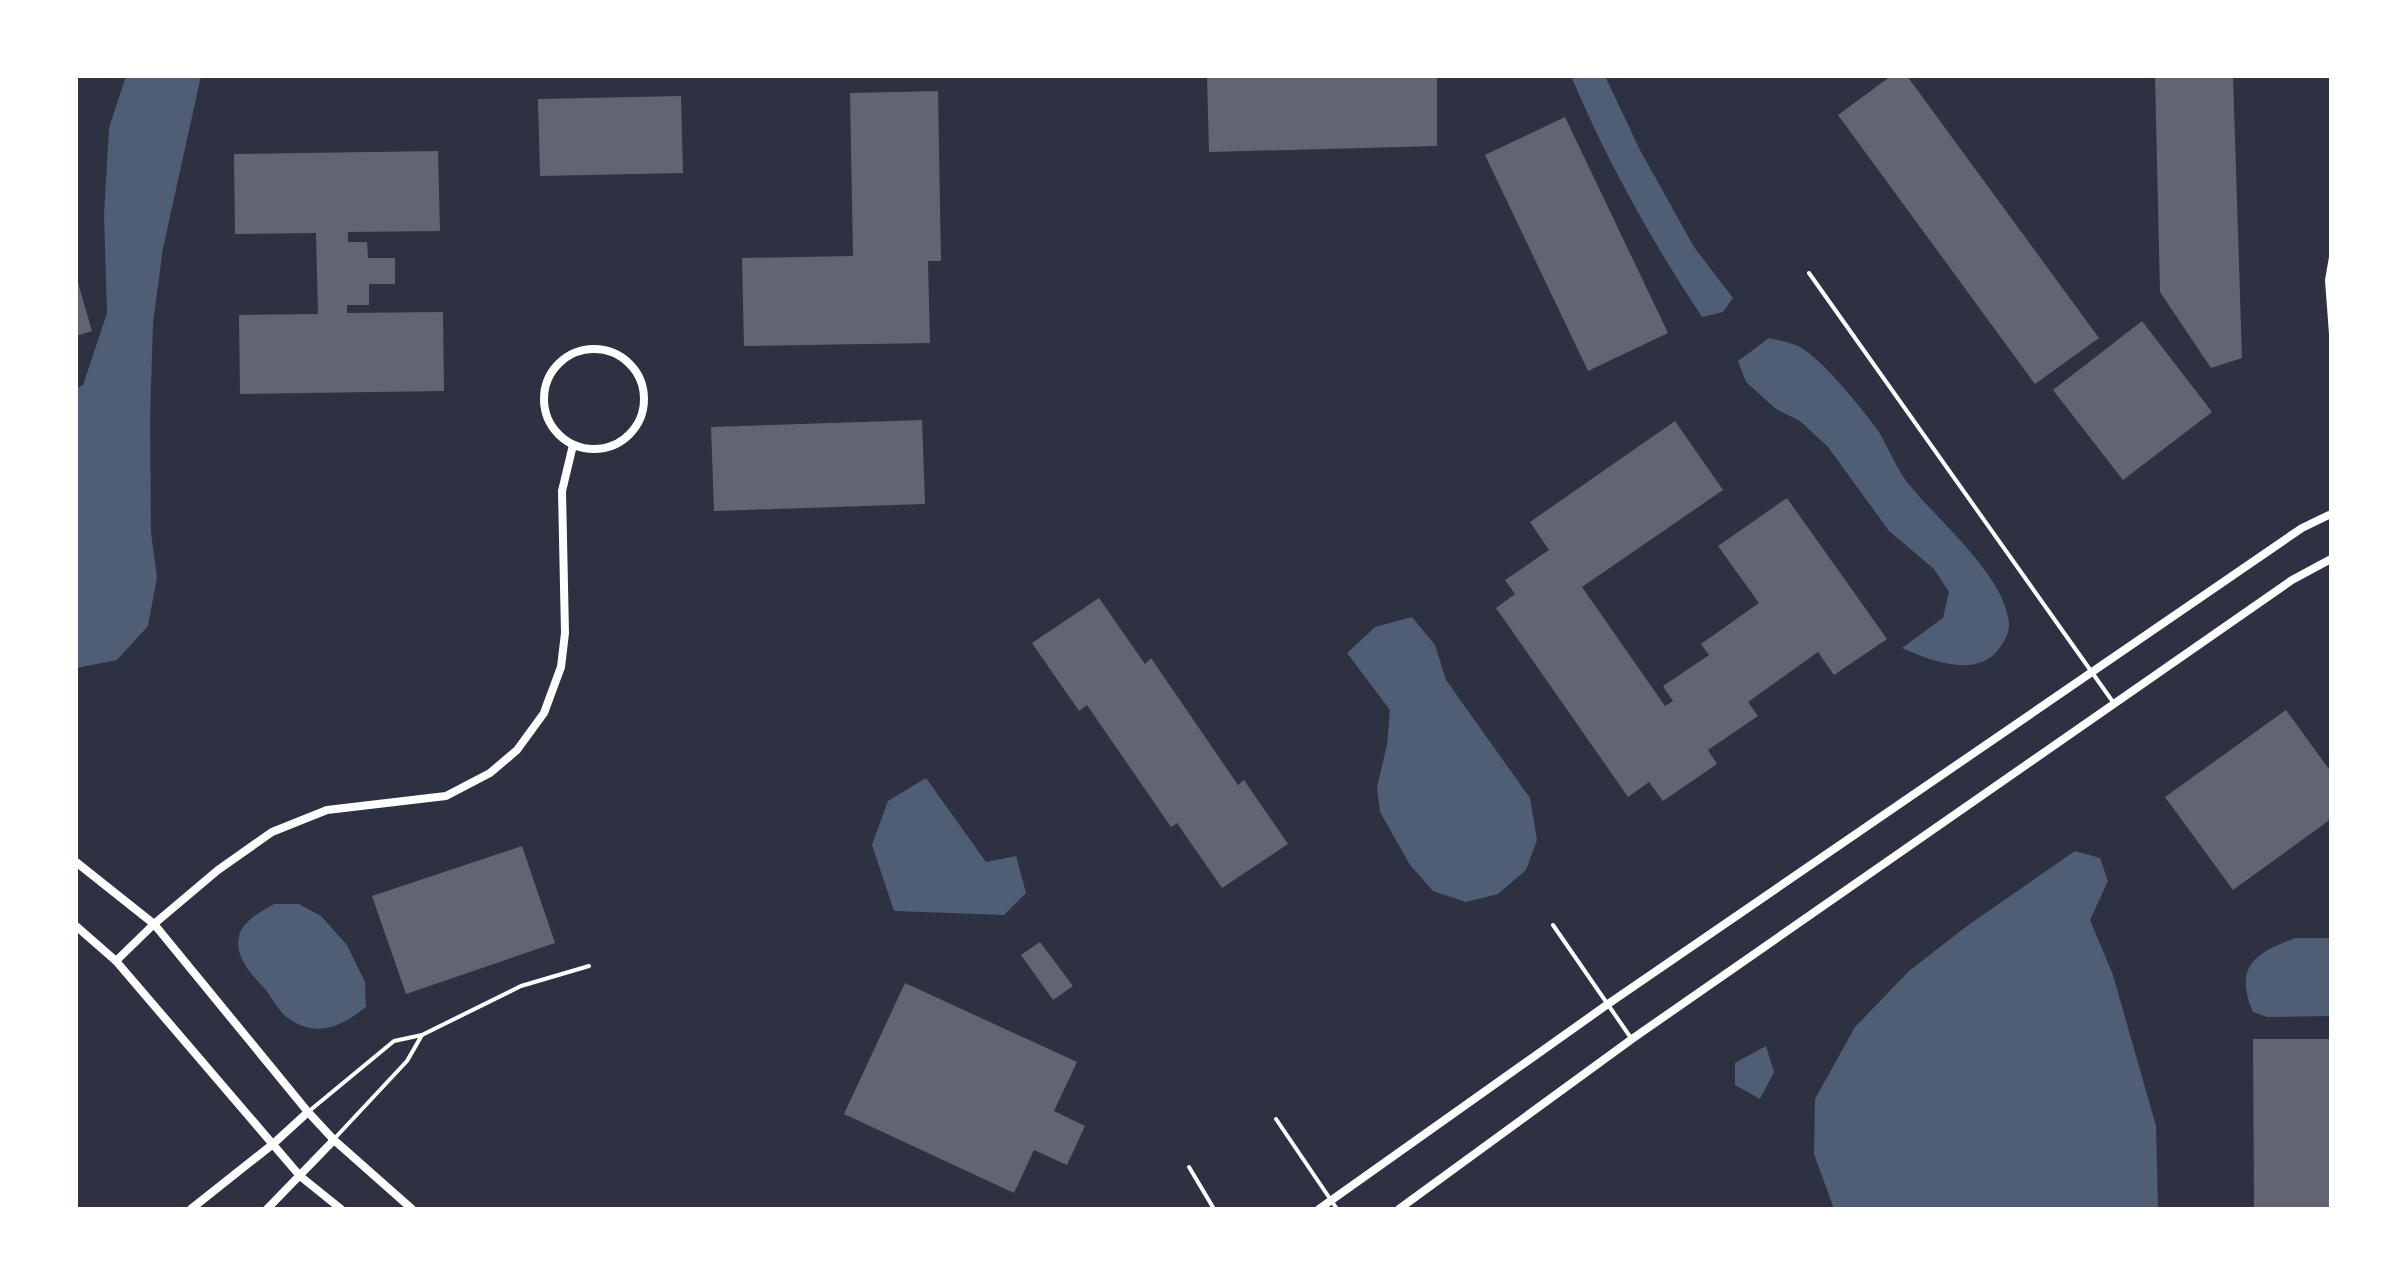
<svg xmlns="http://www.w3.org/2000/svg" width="2407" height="1285" viewBox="0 0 2407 1285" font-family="'PT Sans Narrow',sans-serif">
  <rect width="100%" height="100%" fill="#2d3142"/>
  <g fill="#4f5d75">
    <polygon points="126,76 201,76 163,248 153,323 150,419 151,533 157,577 148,626 117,660 76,668 76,389 83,385 107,313 104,214 109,128"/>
    <path d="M 1571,76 L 1605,76 L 1640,150 L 1694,247 L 1733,298 L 1723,312 L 1702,317 C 1651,240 1607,161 1571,76 Z"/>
    <path d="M 1769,338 C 1778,340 1789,342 1798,346 C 1820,356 1862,409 1877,429 C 1888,446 1895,466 1907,482 C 1936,519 1999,570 2008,617 C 2011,628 2007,637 2001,646 C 1980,680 1931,661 1902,648 L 1943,618 L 1949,592 L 1934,569 L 1889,531 L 1828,447 L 1800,421 L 1776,409 L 1746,382 L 1738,361 Z"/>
    <polygon points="1412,617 1435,645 1446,680 1530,798 1537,840 1526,870 1498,894 1466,902 1433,891 1410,865 1380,812 1377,787 1387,745 1390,710 1347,653 1375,627"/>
    <polygon points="926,778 986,862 1016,856 1026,893 1004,915 894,911 872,845 888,801"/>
    <polygon points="2075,851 2100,858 2108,881 2090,920 2113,975 2156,1126 2158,1209 1834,1209 1814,1154 1815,1099 1855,1027 1909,971 1967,926"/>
    <path d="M 274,904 L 299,904 L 321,916 L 347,945 L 365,982 L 366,1007 C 342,1026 317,1039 288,1018 C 279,1012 272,998 265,989 C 252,975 234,957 239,936 C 243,920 261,912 274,904 Z"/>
    <path d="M 2296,938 L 2331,938 L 2331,1016 L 2267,1017 L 2253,1012 C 2233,966 2256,952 2296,938 Z"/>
    <polygon points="1766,1046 1774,1072 1760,1099 1735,1085 1735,1063"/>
  </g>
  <g fill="#626471">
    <polygon points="1207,76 1437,76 1437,146 1209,152"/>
    <polygon points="1891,76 1907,76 2099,338 2035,384 1838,115"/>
    <polygon points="2155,76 2233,76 2242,358 2211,368 2160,292"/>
    <polygon points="938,91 941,261 928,261 930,343 744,346 742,258 853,256 850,93"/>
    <polygon points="681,96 683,173 540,176 538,99"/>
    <polygon points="1565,117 1668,333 1588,371 1485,155"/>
    <polygon points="438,151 440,231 348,232 348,242 367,242 368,258 395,258 395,284 369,284 369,305 347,305 347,313 443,312 444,391 240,394 239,315 318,314 316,233 235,234 234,154"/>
    <polygon points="76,276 92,331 76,336"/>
    <polygon points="2142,321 2212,412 2123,480 2053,390"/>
    <polygon points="922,420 925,504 714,511 711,427"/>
    <polygon points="1675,421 1723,490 1582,587 1665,706 1673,701 1663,686 1709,655 1701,644 1759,603 1718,546 1787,498 1887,639 1834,675 1818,652 1748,702 1758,716 1708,750 1717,764 1663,801 1649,782 1628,797 1496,608 1515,594 1505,580 1549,550 1530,522"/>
    <polygon points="1099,598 1145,664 1151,658 1238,785 1244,780 1288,844 1222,888 1177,823 1171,827 1087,705 1079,711 1032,643"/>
    <polygon points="2286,710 2331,772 2331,819 2233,890 2165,797"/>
    <polygon points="522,846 555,943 406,994 372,896"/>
    <polygon points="1040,942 1073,986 1053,1000 1021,955"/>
    <polygon points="905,983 1077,1062 1054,1111 1085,1126 1067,1165 1034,1150 1014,1193 844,1114"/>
    <polygon points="2253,1039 2331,1039 2331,1209 2254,1209"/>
  </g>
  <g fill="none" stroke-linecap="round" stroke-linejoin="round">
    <polyline stroke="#fff" stroke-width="4" points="2331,257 2327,280 2331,334"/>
    <g stroke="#fff" stroke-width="4">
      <polyline points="1809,273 2113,702"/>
      <polyline points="1553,925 1631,1038"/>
      <polyline points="308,1112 394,1041 422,1035 521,986 589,966"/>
      <polyline points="1276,1119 1337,1209"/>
      <polyline points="335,1138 407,1061 422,1035"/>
      <polyline points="1189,1167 1214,1209"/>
    </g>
    <g stroke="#fff" stroke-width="8">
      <circle cx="594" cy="399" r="50"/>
      <polyline points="76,862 154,924 308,1112 334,1140 412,1209"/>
      <polyline points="76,926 116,961 300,1176 341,1209"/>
      <polyline points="116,961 154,924 218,870 272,832 327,810 446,796 490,773 517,750 544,713 561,667 565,633 562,491 573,445"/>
      <polyline points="191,1209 273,1144 308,1112"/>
      <polyline points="267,1209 334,1140"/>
      <polyline points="1319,1209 1608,1004 2302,528 2331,514"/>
      <polyline points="1399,1209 1632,1039 2292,580 2331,559"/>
    </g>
  </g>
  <rect width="2407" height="1285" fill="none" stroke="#ffffff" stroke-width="156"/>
</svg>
